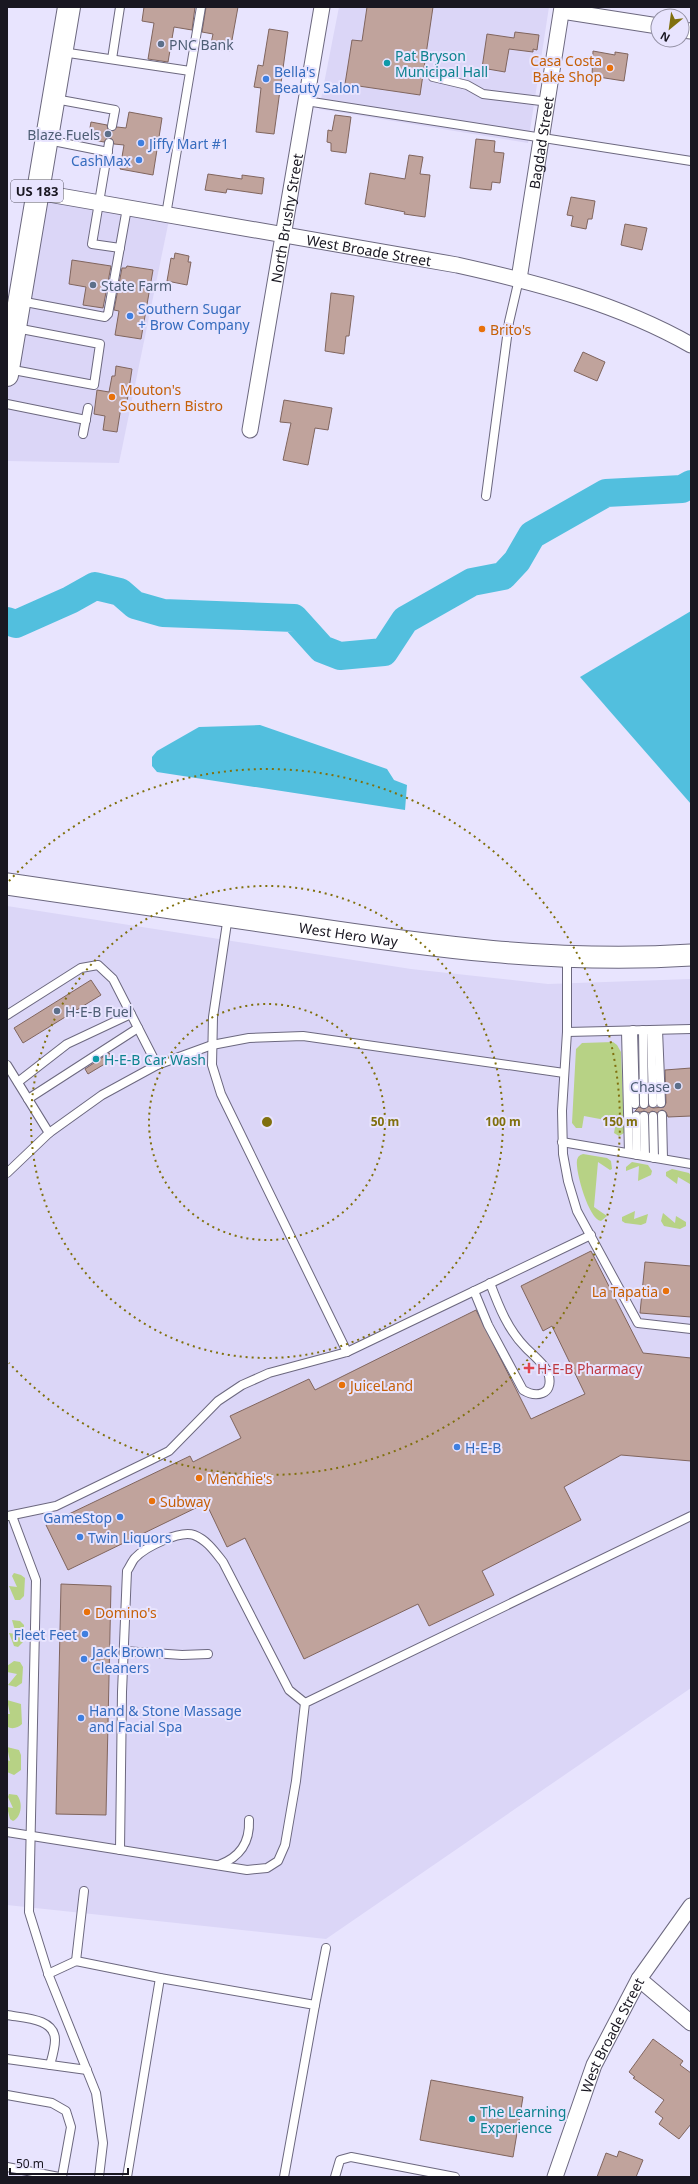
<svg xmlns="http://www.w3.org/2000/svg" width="698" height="2184" viewBox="0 0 698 2184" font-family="'Noto Sans',sans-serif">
  <rect width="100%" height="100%" fill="#e8e4fe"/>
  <g fill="#dbd6f7">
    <polygon points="339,7 549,7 528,143 319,109"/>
    <polygon points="37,192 170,215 119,463 7,461 7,375"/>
    <polygon points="7,906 411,969 548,984 691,979 691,1688 326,1939 7,1905"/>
  </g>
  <g fill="#b7d285">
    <polygon points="613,1042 617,1045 621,1052 624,1127 624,1133 619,1136 614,1133 616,1122 584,1116 582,1128 576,1128 572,1123 576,1049 582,1043"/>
    <path d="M 583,1154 L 607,1158 L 611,1161 L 612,1169 L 610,1170 L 598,1162 L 594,1207 L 607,1216 L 601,1221 C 589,1220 575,1171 577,1160 C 578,1156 580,1155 583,1154 Z"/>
    <polygon points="632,1162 648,1165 652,1171 651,1175 638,1181 639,1166 626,1171 626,1167"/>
    <polygon points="672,1169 689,1173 691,1176 690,1184 678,1177 677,1184 666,1176 666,1172"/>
    <polygon points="635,1211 634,1219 648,1214 646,1223 641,1225 625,1223 622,1221 622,1217"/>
    <polygon points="663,1213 675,1223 676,1216 686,1222 686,1226 680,1229 664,1226 661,1221"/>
    <polygon points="14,1573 21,1575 25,1578 24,1596 20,1600 15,1600 9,1586 17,1587 12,1576"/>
    <polygon points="12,1620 20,1621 24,1625 23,1642 18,1647 14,1646 9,1633 16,1634"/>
    <polygon points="14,1661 20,1662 23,1667 22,1683 16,1687 8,1685 17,1674 7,1672 7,1666"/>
    <path d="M 7,1700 L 21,1704 L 22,1724 C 18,1728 11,1730 7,1726 L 7,1714 L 10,1714 Z"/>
    <polygon points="7,1747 19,1750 21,1755 21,1770 14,1775 7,1772 7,1760 10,1761"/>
    <path d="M 9,1794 L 17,1795 C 23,1802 22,1817 13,1821 L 10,1819 L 7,1807 L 13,1808 L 8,1797 Z"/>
  </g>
  <g fill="#52bfde">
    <polygon points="691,611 691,804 580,677"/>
    <polygon points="260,725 387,769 394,780 407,785 405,810 157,772 152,766 152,757 157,751 199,727"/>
  </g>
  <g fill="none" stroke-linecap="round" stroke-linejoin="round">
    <polyline stroke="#52bfde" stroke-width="28" points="7,621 16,624 70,600 95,586 120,592 135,605 163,613 294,618 322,649 340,656 384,652 405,620 472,582 503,576 517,561 532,535 606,493 682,489 691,484"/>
  </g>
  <g fill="#c0a39c" stroke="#80655e">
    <polygon points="144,7 195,7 192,30 174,27 168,62 148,59 154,23 142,21"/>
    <polygon points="206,7 238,7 230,51 210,48 213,34 202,32"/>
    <polygon points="367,7 433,7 420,95 345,84 352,40 362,41"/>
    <polygon points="269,29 288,32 274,134 256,132 261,88 254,87 258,65 263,66"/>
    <polygon points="515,32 539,35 537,50 533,49 533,52 509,49 505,72 482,68 487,34 514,38"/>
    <polygon points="593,51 615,55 615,52 628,54 624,81 592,76"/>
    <polygon points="129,112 162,118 153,175 120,169 124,145 114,144 112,139 107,138 104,142 88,139 91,122 107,125 108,130 111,131 117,127 126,128"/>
    <polygon points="335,115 351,117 346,153 331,151 331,143 327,142 328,130 332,131"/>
    <polygon points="476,139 495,141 494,152 504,153 500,183 492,182 491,190 470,188"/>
    <polygon points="409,155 423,157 420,174 430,175 425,217 404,214 405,212 365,204 370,173 405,179"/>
    <polygon points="208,174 242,179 242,175 264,178 262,194 227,189 226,193 205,190"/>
    <polygon points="571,197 595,201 592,219 588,219 586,229 571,226 573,216 567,215"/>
    <polygon points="625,224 647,228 642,250 621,245"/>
    <polygon points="175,253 189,256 188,262 191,262 187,285 167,281 171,258 174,259"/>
    <polygon points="72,260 111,266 103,308 83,305 86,287 69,284"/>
    <polygon points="127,266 153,270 141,339 115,335 119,311 114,310 122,268 126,268"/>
    <polygon points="331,293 354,296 349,336 346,336 344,354 325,351"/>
    <polygon points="583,352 605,362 597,381 574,371"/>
    <polygon points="116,366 132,369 127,402 122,401 117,432 103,430 105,416 94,414 97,390 109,392 112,376 115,376"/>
    <polygon points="284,400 332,408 328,430 315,428 308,465 283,460 291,423 280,422"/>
    <polygon points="91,980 101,995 23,1043 14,1028"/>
    <polygon points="109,1053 113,1059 88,1074 85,1069"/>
    <polygon points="691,1068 691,1116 668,1117 666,1112 662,1110 657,1113 652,1111 649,1113 644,1111 640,1112 635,1111 639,1107 644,1109 649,1106 653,1108 664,1107 666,1103 665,1070"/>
    <polygon points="591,1251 643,1353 691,1358 691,1461 621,1455 564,1487 581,1520 482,1571 494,1595 429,1626 418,1604 304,1659 245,1538 227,1547 206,1503 68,1570 46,1525 190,1456 193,1462 241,1438 230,1416 309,1379 315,1390 476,1310 531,1419 585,1394 552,1326 543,1331 521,1286"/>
    <polygon points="645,1262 691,1266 691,1317 640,1313"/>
    <polygon points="61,1584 111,1586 106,1815 56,1814"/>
    <polygon points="653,2039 683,2061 680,2065 691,2073 691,2124 679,2139 659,2124 663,2118 655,2112 664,2100 633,2078 635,2077 629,2072"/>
    <polygon points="431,2080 523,2097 513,2157 420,2140"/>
    <polygon points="619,2151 643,2160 636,2177 597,2177 606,2153 617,2157"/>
  </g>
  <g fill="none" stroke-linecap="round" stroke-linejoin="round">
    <defs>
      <g id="service">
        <polyline points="62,52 190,71"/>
        <polyline points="112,59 120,7"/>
        <polyline points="433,77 467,85 483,94 549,102"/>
        <polyline points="55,99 115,110 112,126"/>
        <polyline points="306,101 691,161"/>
        <polyline points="48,140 108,152"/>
        <polyline points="109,143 92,244 120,248"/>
        <polyline points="166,215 201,7"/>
        <polyline points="20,301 105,317 108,314 127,208"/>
        <polyline points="8,369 94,385 100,344 16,328"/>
        <polyline points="7,404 86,420"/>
        <polyline points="83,434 88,408"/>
        <polyline points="486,496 509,322 519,279"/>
        <polyline points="228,916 213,1017 212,1065 221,1094 347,1352"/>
        <polyline points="567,958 567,1032 562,1111 563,1154 568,1181 577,1211 638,1323 691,1329"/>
        <polyline points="7,1015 81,968 98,965 113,979 157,1065"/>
        <polyline points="633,1030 635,1104"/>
        <polyline points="643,1030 644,1104"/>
        <polyline points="651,1030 653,1103"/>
        <polyline points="658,1030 661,1103"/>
        <polyline points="626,1031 629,1153"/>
        <polyline points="567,1032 691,1029"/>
        <polyline points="7,1065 49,1133"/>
        <polyline points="18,1082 67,1044 131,1014"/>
        <polyline points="28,1099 138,1028"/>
        <polyline points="662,1115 663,1159"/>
        <polyline points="636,1116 637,1155"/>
        <polyline points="644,1116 645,1156"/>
        <polyline points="653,1116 654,1158"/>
        <polyline points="562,1142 691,1164"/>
        <polyline points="7,1173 49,1133 102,1095 157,1065 212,1045 249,1038 303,1036 564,1073"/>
        <path d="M 474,1291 L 488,1325 L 523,1390 C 536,1398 553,1395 549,1376 C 547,1366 533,1355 526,1348 C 508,1330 499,1307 490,1283"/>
        <polyline points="8,1516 56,1506 151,1460 169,1451 218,1401 242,1385 269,1373 347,1352 591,1235"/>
        <polyline points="12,1516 36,1580 29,1912 49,1976 96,2093 103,2143 99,2177"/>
        <polyline points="124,1651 182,1655 208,1654"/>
        <polyline points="7,1832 247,1870 267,1868 278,1861 285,1845 296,1781 305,1703 691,1516"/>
        <path d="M 120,1850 L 122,1692 L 127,1571 C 130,1567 132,1561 135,1558 C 145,1547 180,1530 194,1535 C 207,1540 215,1552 223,1562 L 289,1690 L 305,1703"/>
        <path d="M 219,1865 C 240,1857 250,1843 249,1820"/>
        <polyline points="76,1961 84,1891"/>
        <polyline points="48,1974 76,1961 160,1978 315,2005 284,2177"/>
        <polyline points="315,2005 326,1948"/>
        <path d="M 7,2015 C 23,2018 55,2018 55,2040 C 55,2048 52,2058 50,2065"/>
        <polyline points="7,2059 87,2070"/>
        <polyline points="7,2095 52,2103 66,2111 71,2127 62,2177"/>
        <polyline points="7,2167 59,2177"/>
        <polyline points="127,2177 160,1978"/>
        <polyline points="335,2177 340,2160 351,2157 455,2177"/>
      </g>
      <g id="minor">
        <polyline points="562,11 658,26"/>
        <polyline points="682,30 691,31"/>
        <path id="s1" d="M 37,192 L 457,265 C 538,283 619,304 691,345"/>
        <path id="s2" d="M 519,279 L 562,7"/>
        <path id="s3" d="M 250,430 L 322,7"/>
        <polyline points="639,1979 691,2023"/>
        <path id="s4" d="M 555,2177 L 594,2065 L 639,1979 L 691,1906"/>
      </g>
      <g id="secondary">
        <path id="s5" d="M 7,884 C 103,898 199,912 295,926 C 428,946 556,964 691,955"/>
      </g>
      <polyline id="primary" points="7,375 69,7"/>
    </defs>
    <use href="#service" stroke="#6c687f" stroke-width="10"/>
    <use href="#minor" stroke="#6c687f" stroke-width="17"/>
    <use href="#secondary" stroke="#6c687f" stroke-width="23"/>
    <use href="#primary" stroke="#6c687f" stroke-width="24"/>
    <use href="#service" stroke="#fff" stroke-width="8"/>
    <use href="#minor" stroke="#fff" stroke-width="15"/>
    <use href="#secondary" stroke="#fff" stroke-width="21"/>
    <use href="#primary" stroke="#fff" stroke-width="22"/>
  </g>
  <g fill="none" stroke="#80700e" stroke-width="2" stroke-dasharray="2 4">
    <circle cx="267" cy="1122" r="118"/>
    <circle cx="267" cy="1122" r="236"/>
    <path d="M9 881A353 353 0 1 1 9 1363"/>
  </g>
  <g fill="#5c6f8a" stroke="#e8e4fe" stroke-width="1.5">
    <circle cx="161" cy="44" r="4"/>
    <circle cx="108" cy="134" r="4"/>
    <circle cx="93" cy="285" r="4"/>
    <circle cx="57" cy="1011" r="4"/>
    <circle cx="678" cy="1086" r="4"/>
  </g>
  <g fill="#0f9aa8" stroke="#e8e4fe" stroke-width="1.5">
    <circle cx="387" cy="63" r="4"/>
    <circle cx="96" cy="1059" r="4"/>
    <circle cx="472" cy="2119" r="4"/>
  </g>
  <g fill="#e8710a" stroke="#e8e4fe" stroke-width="1.5">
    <circle cx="610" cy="68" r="4"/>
    <circle cx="482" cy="329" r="4"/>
    <circle cx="112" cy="397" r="4"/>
    <circle cx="666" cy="1291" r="4"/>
    <circle cx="342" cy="1385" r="4"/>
    <circle cx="199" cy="1478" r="4"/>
    <circle cx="152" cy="1501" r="4"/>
    <circle cx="87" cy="1612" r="4"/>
  </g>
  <g fill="#3f7fe0" stroke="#e8e4fe" stroke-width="1.5">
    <circle cx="266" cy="79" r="4"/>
    <circle cx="141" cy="143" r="4"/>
    <circle cx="139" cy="160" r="4"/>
    <circle cx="130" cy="316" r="4"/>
    <circle cx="457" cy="1447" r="4"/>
    <circle cx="120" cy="1517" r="4"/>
    <circle cx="80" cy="1537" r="4"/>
    <circle cx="85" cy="1634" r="4"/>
    <circle cx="84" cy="1659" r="4"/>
    <circle cx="81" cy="1718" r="4"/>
  </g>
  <path fill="#e0444e" stroke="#e8e4fe" stroke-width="1.5" d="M527 1362h4v4h4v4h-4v4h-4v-4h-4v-4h4z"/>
  <g text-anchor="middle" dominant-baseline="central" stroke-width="4" stroke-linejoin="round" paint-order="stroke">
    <rect fill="#e8e4fe" stroke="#575463" stroke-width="1" x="11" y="180" width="52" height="22" rx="3"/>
    <g font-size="13" font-weight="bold" fill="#191721">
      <text x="37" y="191">US 183</text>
    </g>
    <g font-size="14" fill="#4e5e75" stroke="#e8e4fe" text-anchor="start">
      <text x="169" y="44">PNC Bank</text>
      <text x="100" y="134" text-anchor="end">Blaze Fuels</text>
      <text x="101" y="285">State Farm</text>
      <text x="65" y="1011">H-E-B Fuel</text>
      <text x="670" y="1086" text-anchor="end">Chase</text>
    </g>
    <g font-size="14" fill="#0d838f" stroke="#e8e4fe" text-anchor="start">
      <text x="395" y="55">Pat Bryson<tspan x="395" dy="16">Municipal Hall</tspan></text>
      <text x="104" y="1059">H-E-B Car Wash</text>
      <text x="480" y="2111">The Learning<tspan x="480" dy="16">Experience</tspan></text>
    </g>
    <g font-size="14" fill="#c56008" stroke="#e8e4fe" text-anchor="start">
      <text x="602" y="60" text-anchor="end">Casa Costa<tspan x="602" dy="16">Bake Shop</tspan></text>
      <text x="490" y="329">Brito's</text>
      <text x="120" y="389">Mouton's<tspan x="120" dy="16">Southern Bistro</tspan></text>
      <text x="658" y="1291" text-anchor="end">La Tapatia</text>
      <text x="350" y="1385">JuiceLand</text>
      <text x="207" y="1478">Menchie's</text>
      <text x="160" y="1501">Subway</text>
      <text x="95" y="1612">Domino's</text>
    </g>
    <g font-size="14" fill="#366cbe" stroke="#e8e4fe" text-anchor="start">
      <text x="274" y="71">Bella's<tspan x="274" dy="16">Beauty Salon</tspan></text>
      <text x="149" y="143">Jiffy Mart #1</text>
      <text x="131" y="160" text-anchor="end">CashMax</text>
      <text x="138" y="308">Southern Sugar<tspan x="138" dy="16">+ Brow Company</tspan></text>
      <text x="465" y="1447">H-E-B</text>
      <text x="112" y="1517" text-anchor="end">GameStop</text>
      <text x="88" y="1537">Twin Liquors</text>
      <text x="77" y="1634" text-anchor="end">Fleet Feet</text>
      <text x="92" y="1651">Jack Brown<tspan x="92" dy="16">Cleaners</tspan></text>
      <text x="89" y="1710">Hand &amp; Stone Massage<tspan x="89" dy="16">and Facial Spa</tspan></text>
    </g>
    <g font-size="14" fill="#191721" stroke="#e8e4fe">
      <text stroke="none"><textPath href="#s2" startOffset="138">Bagdad Street</textPath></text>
      <text stroke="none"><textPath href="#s3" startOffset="215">North Brushy Street</textPath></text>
      <text stroke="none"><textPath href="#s1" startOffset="337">West Broade Street</textPath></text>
      <text stroke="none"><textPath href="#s5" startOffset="345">West Hero Way</textPath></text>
      <text stroke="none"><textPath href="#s4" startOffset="153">West Broade Street</textPath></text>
    </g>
    <g font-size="14" fill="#be3a42" stroke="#e8e4fe" text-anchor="start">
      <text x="537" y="1368">H-E-B Pharmacy</text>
    </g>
  </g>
  <circle cx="267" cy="1122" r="6" fill="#80700e" stroke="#e8e4fe" stroke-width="2"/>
  <g font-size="12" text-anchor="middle" font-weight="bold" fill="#80700e" stroke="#e8e4fe" stroke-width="4" stroke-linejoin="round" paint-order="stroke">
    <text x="385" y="1126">50 m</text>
    <text x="503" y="1126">100 m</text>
    <text x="620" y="1126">150 m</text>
  </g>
  <rect width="698" height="2184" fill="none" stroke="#191721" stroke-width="16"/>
  <g transform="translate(670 28) rotate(209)"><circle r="19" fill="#e8e4fe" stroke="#9592a6"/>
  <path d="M0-3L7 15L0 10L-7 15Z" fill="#80700e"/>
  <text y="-6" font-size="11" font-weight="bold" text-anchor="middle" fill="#191721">N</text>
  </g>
  <path d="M10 2168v6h118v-6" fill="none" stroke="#191721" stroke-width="2"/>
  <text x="16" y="2168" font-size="12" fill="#191721" stroke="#e8e4fe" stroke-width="3" paint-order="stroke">50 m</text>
</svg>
